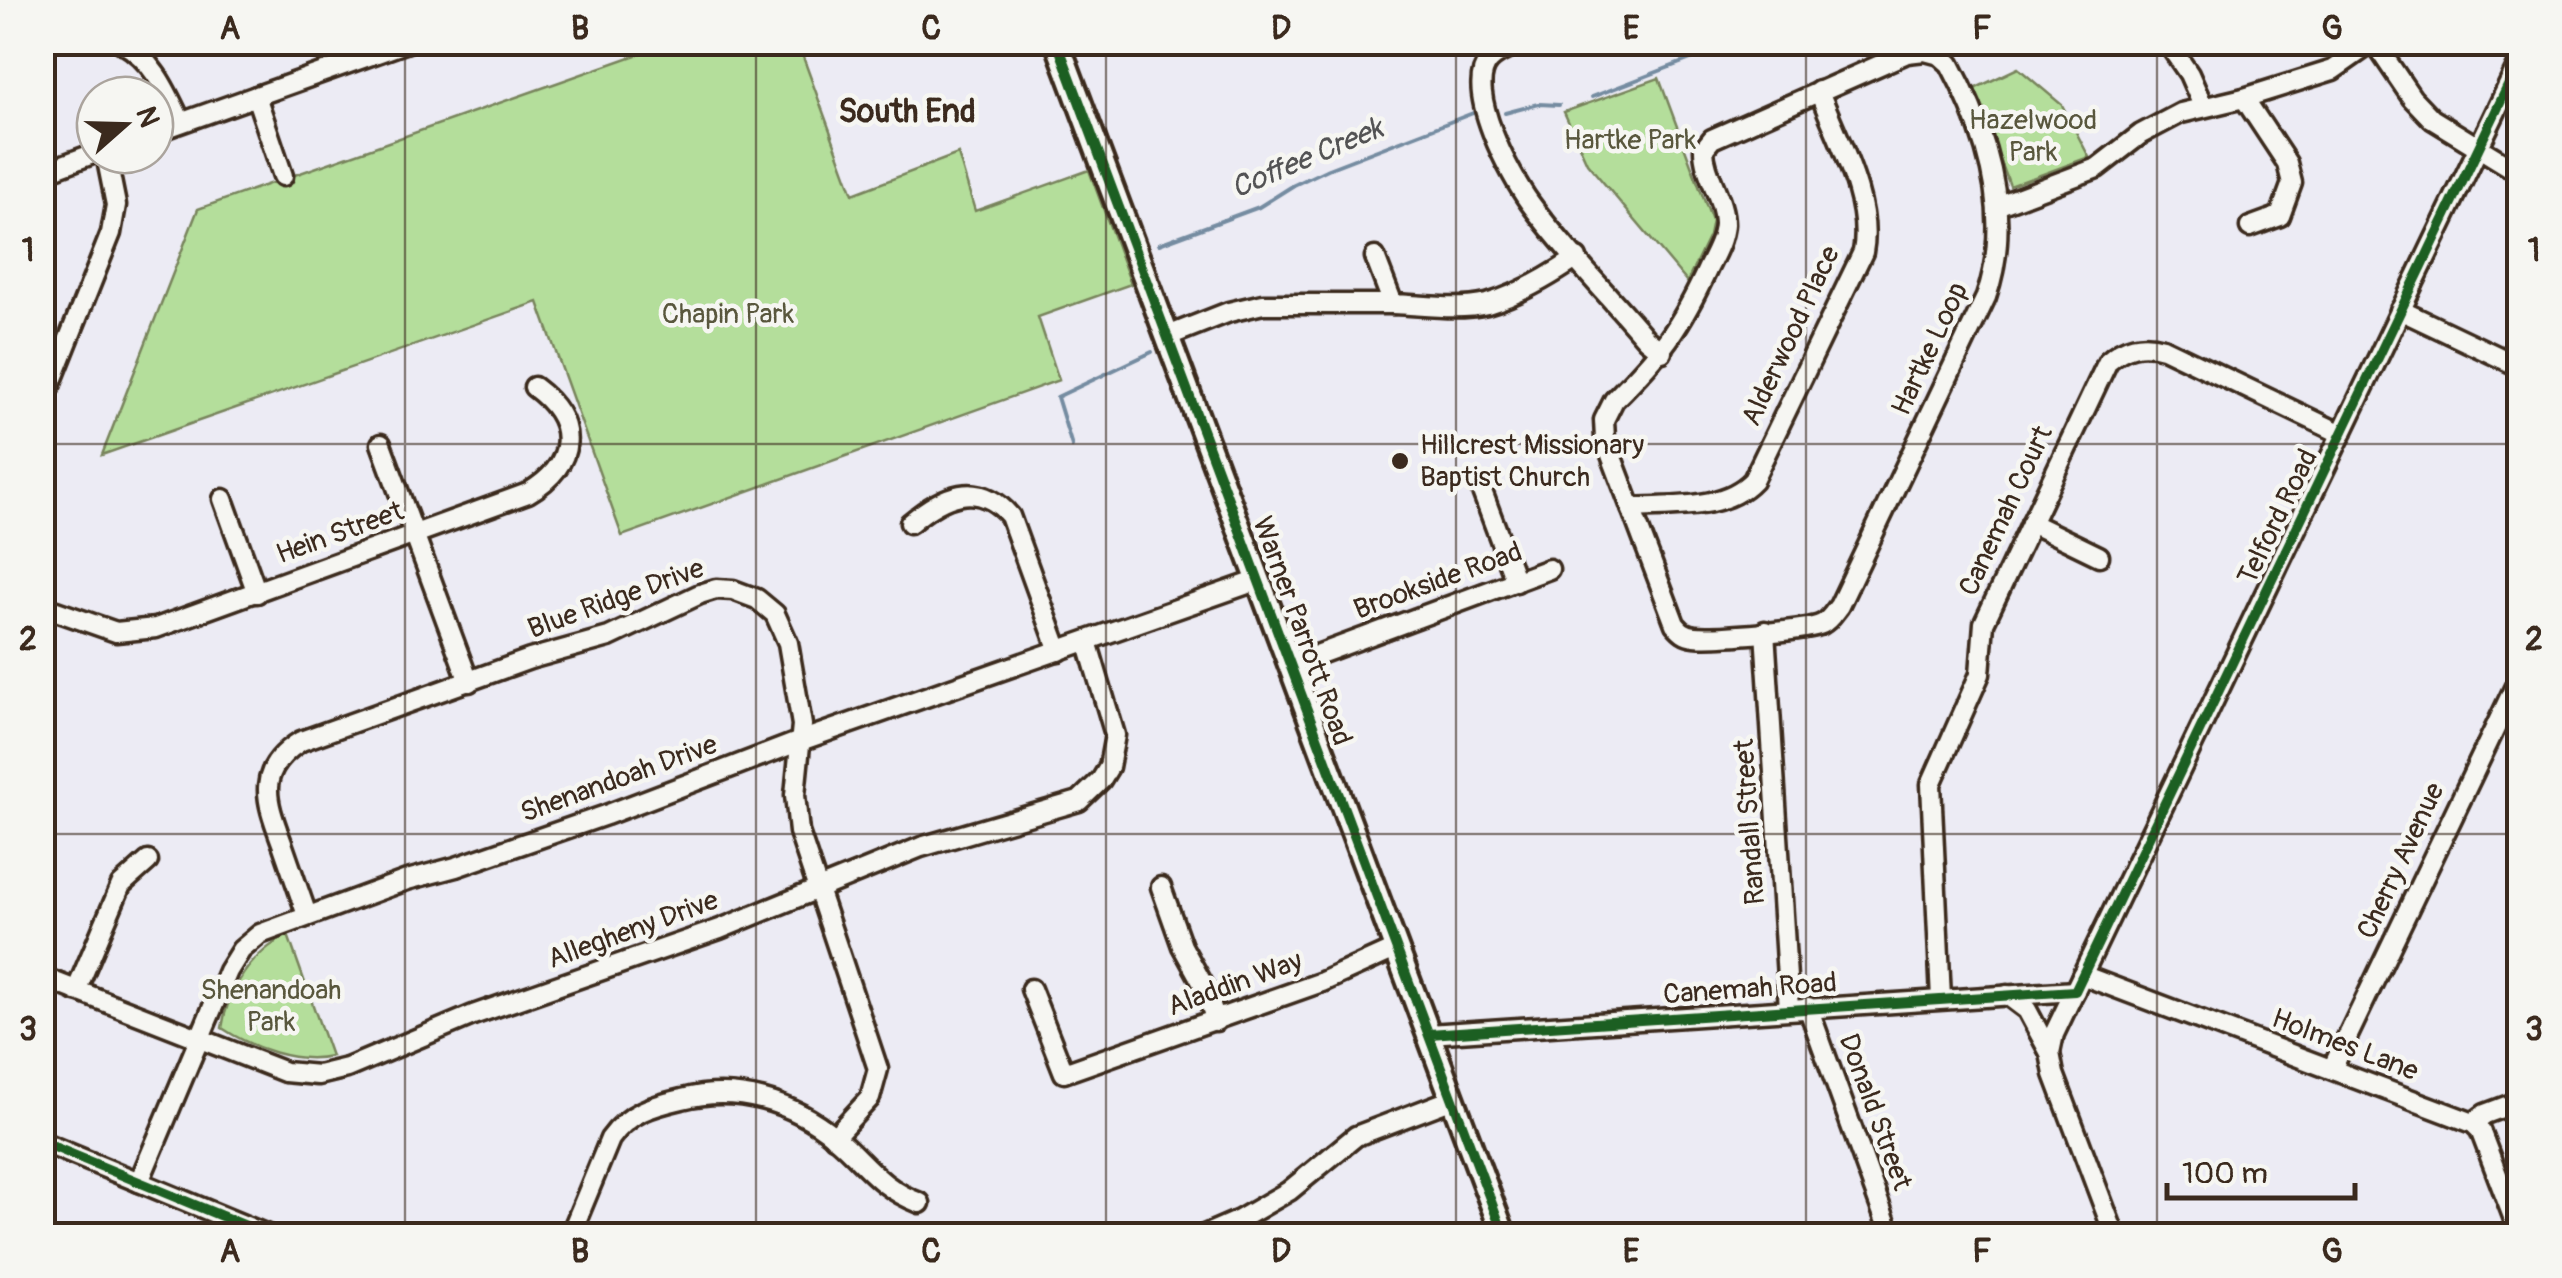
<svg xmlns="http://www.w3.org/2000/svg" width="2562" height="1278" viewBox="0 0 2562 1278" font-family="Pangolin,sans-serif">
  <rect width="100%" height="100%" fill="#ecebf4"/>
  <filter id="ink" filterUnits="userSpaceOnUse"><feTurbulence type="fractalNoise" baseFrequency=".01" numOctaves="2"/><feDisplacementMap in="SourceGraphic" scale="20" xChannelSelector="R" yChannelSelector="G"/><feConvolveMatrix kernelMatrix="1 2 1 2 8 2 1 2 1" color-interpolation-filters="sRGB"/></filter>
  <g filter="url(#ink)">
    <g fill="#b4de9b" stroke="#78845c" stroke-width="2.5">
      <polygon points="670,43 798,43 853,194 958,154 975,211 1089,170 1131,284 1038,317 1059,380 622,536 538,302 102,455 198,209"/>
      <polygon points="2018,68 2062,105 2089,157 2010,186 1974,89"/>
      <polygon points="1659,78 1712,221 1709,236 1687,282 1587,163 1564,112"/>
      <path d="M 288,935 L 331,1056 C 296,1064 252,1048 222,1028 C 228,988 252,953 288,935 Z"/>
    </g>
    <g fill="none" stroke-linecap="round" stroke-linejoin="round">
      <g stroke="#758ca1" stroke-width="4">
        <polyline points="1592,97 1735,42"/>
        <polyline points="1505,113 1539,104 1559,105"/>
        <polyline points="1159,244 1259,207 1294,185 1328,169 1473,113"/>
        <polyline points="1072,446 1057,397 1152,352"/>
      </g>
      <defs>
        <g id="minor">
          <path d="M 121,42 C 153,60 166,90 181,122"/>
          <path d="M 1523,42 C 1512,47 1497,52 1489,61 C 1463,89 1511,177 1530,203 C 1565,251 1608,294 1646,339 L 1662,352"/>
          <polyline points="2167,42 2189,74 2203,106"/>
          <polyline points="2374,42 2412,98 2432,119 2520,173"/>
          <path d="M 1925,51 L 1940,55 L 1950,64 C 1988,135 2013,219 1986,297 L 1839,606 C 1834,612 1830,620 1822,624 C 1808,631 1713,638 1695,636 C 1685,635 1681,631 1675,624 L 1605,439 L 1604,420 L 1614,400 C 1662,352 1680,329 1708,268 C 1715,254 1723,240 1724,224 C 1724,197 1704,175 1704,149 L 1712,139 L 1907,53 Z"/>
          <polyline points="256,96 283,176"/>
          <polyline points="2244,98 2287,163 2292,183 2280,216 2250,227"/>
          <polyline points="155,132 408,42"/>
          <polyline points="42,173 95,153"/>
          <polyline points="1999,205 2097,168 2141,134 2181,113 2244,98 2333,70 2373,42"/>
          <path d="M 1375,257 L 1393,304 C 1423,305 1458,311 1487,304 C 1519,295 1549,277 1577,258"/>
          <polyline points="2400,310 2520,367"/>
          <polyline points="1168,336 1229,312 1263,304 1393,304"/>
          <polyline points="42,406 111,233 116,205 106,155"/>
          <polyline points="381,444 469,682"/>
          <polyline points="1480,486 1516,582"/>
          <polyline points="223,499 257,593"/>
          <path d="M 1631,508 C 1671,505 1724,511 1753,480 L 1863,252 C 1873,201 1837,139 1819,91"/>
          <path d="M 910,523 C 942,496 978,478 1010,516 L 1059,651"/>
          <polyline points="2031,523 2099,556"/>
          <path d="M 42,606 L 116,632 L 156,628 L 528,493 C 577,464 580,421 534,387"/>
          <polyline points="1765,631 1789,1009"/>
          <polyline points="1290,665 1549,569"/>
          <polyline points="1161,887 1182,946 1204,986 1216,1021"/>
          <path d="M 307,915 C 299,892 291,869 283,846 C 267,802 253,771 301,741 L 530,659 L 609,637 L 700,594 L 716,589 L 733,590 L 757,599 L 775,614 L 788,643 L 802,725 L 795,795 L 799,832 L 878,1069 L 870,1098 L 834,1137"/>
          <polyline points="2082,975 2473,1123 2480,1130 2520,1235"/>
          <polyline points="42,977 285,1072 318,1075 347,1068 473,1015 720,929 921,847 1079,801 1101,780 1109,767 1115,735 1087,641"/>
          <polyline points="1031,989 1064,1073 1322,982 1397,948"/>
          <polyline points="76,991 121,885 148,861"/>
          <polyline points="2007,995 2027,1010 2050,1053"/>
          <path d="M 1941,999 L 1931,784 L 1980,674 L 1984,623 L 2108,361 C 2125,346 2141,342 2163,348 L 2342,434"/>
          <polyline points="1808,1007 1891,1236"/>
          <polyline points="1429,1034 2075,991"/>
          <polyline points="2332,1069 2520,676"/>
          <polyline points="2473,1123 2485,1114 2520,1101"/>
          <polyline points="42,1142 270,1236"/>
          <polyline points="139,1182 228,971 241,950 260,934 407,880 456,867 606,815 803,740 1259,580"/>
          <path d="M 570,1236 L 610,1139 C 629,1112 652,1106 682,1099 C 736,1085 793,1102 835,1137 C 866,1163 878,1187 920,1203"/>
          <polyline points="1202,1236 1239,1220 1289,1191 1356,1136 1453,1099"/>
          <polyline points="2115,1236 2054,1074 2050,1053 2054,1034 2520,61"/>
        </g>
        <polyline id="major" points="1057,42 1504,1236"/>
      </defs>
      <use href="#minor" stroke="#3b2a1e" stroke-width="25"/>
      <use href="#major" stroke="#3b2a1e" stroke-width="30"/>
      <use href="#minor" stroke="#f6f6f2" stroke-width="18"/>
      <use href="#major" stroke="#f6f6f2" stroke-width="22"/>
      <defs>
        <g id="cycleway">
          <polyline points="1057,42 1504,1236"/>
          <polyline points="1429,1034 2075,991 2520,61"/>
          <polyline points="42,1142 270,1236"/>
        </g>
      </defs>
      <use href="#cycleway" stroke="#f6f6f2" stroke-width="16"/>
      <use href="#cycleway" stroke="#1b5e20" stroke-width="10"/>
    </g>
  </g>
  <path fill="none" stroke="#3b2a1e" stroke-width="2.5" stroke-opacity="0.55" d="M 405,42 L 405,1236M 756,42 L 756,1236M 1106,42 L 1106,1236M 1456,42 L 1456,1236M 1806,42 L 1806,1236M 2157,42 L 2157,1236M 42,444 L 2520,444M 42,834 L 2520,834"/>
  <circle fill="#3b2a1e" stroke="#f6f6f2" stroke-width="4" cx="1400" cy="461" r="10"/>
  <g text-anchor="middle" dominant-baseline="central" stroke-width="9" stroke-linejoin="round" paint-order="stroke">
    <g font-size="28" fill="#59573d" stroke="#f6f6f2">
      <text x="2033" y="120">Hazelwood<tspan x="2033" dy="32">Park</tspan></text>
      <text x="1630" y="140">Hartke Park</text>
      <text x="728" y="314">Chapin Park</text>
      <text x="271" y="990">Shenandoah<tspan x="271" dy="32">Park</tspan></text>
    </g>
    <g font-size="28" fill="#3b2a1e" stroke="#f6f6f2">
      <text transform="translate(1791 336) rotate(-65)">Alderwood Place</text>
      <text transform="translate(1930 349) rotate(-65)">Hartke Loop</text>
      <text transform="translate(2006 511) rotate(-65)">Canemah Court</text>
      <text transform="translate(2278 517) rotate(-64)">Telford Road</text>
      <text transform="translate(340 533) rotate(-20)">Hein Street</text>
      <text transform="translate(1438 581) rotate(-20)">Brookside Road</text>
      <text transform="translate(616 599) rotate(-20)">Blue Ridge Drive</text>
      <text transform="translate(1302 631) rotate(70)">Warner Parrott Road</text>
      <text transform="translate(619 779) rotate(-20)">Shenandoah Drive</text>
      <text transform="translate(1750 822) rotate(-94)">Randall Street</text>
      <text transform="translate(2401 861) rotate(-65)">Cherry Avenue</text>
      <text transform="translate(633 930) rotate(-20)">Allegheny Drive</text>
      <text transform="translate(1235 984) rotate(-20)">Aladdin Way</text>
      <text transform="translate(1750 989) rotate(-4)">Canemah Road</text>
      <text transform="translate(2345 1045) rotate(21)">Holmes Lane</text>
      <text transform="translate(1875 1112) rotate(70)">Donald Street</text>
    </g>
    <g font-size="28" fill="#3b2a1e" stroke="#f6f6f2" text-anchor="start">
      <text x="1420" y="445">Hillcrest Missionary<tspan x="1420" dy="32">Baptist Church</tspan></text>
    </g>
    <g font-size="30" font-style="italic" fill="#535354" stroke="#f6f6f2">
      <text transform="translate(1307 158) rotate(-23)">Coffee Creek</text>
    </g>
    <g font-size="32" font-weight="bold" fill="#3b2a1e" stroke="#f6f6f2">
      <text x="907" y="112">South End</text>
    </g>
  </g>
  <rect width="2562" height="1278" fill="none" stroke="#f6f6f2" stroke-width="110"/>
  <g transform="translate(125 125) rotate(70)"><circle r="48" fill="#f6f6f2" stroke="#aba49d" stroke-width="2.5"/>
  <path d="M0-8L18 38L0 25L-18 38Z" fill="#3b2a1e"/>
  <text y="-15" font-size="28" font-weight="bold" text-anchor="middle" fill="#3b2a1e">N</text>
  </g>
  <path d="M2167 1183v15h188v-15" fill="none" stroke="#3b2a1e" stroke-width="5"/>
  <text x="2182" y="1183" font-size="30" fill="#3b2a1e" stroke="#f6f6f2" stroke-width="8" paint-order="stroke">100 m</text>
  <rect x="55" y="55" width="2452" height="1168" fill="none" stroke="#3b2a1e" stroke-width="4"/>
  <g font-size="32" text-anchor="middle" font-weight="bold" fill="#3b2a1e">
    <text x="230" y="39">A</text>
    <text x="580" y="39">B</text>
    <text x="931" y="39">C</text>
    <text x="1281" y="39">D</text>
    <text x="1631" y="39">E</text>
    <text x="1982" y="39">F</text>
    <text x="2332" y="39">G</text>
    <text x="28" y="261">1</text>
    <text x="2534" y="261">1</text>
    <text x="28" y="650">2</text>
    <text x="2534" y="650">2</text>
    <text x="28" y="1040">3</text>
    <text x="2534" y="1040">3</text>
    <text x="230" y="1262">A</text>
    <text x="580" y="1262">B</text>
    <text x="931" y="1262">C</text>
    <text x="1281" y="1262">D</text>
    <text x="1631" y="1262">E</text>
    <text x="1982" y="1262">F</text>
    <text x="2332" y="1262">G</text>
  </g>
</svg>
